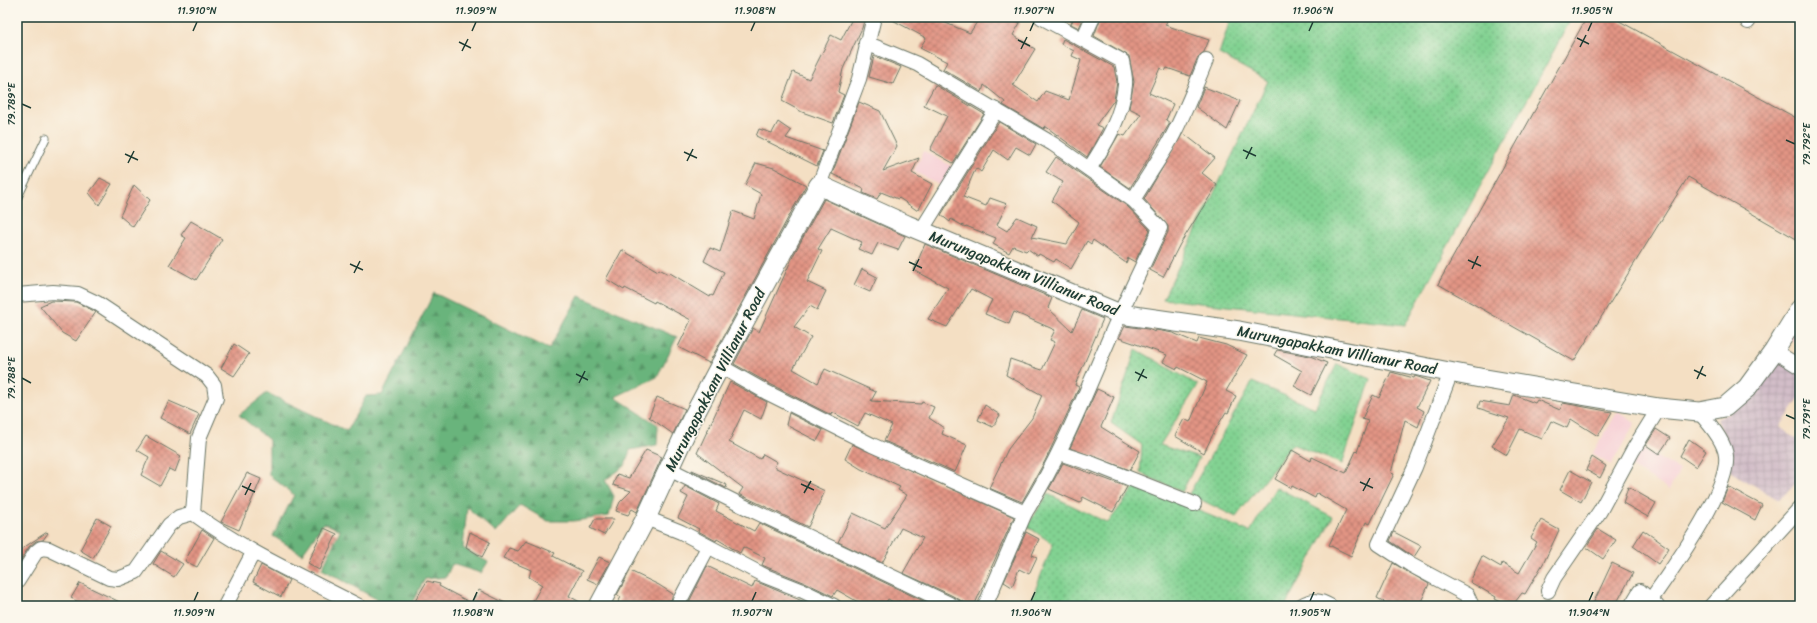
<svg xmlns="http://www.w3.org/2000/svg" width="1817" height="623" viewBox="0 0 1817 623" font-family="Sriracha,sans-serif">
  <defs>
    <pattern id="industrial-grid" width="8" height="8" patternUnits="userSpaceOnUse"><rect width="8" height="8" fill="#d2bdc8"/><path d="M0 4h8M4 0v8" fill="none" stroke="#b4a3ac"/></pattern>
    <pattern id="grass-dots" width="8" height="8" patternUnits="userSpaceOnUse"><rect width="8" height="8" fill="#82d292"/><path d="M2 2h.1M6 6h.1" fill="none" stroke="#6aac78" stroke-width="1.8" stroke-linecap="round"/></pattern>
    <pattern id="forest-firs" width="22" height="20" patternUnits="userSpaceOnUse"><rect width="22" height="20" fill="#69b47c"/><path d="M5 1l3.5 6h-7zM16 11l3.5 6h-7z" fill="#569466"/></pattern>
    <pattern id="building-cross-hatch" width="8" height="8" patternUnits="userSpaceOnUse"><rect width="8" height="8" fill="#e29484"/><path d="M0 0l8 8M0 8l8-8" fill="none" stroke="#b77a6d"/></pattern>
  </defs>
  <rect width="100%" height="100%" fill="#fbf7ec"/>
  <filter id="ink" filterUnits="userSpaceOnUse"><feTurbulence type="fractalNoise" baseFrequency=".025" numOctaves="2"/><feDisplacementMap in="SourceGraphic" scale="8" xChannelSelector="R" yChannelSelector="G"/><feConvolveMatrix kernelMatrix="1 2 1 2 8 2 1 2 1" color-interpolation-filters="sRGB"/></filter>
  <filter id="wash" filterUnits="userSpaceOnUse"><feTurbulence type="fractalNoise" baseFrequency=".012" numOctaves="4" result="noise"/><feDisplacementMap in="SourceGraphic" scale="16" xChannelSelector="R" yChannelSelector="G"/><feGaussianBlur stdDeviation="0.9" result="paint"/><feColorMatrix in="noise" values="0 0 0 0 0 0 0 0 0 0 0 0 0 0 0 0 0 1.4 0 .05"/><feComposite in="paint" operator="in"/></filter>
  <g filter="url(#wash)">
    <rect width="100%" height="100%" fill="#f4dfc3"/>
    <g fill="#f7cfd5">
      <polygon points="924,151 955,168 944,188 914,171"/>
      <polygon points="1800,313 1800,345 1786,337"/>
      <polygon points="1618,411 1635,423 1611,465 1592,454"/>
      <polygon points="1639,447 1680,470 1669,490 1629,465"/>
    </g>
    <polygon fill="url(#industrial-grid)" points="1774,357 1800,373 1800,398 1780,427 1800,442 1800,479 1779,500 1731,472 1723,434 1717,419 1729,413"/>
    <g fill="url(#grass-dots)" stroke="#508863">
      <polygon points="1231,17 1572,17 1405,325 1163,299 1268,81 1219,54"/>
      <polygon points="1136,349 1198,385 1160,445 1199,458 1182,492 1140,473 1142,445 1111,423"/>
      <polygon points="1337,364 1371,379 1342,464 1292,444 1236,517 1189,494 1252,382 1315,408"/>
      <polygon points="1136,485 1250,532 1276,487 1333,517 1285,606 1029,606 1053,544 1027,526 1048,494 1108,523"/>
    </g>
    <polygon fill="url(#forest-firs)" stroke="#447858" points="434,293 549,349 579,296 677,337 657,377 615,397 658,425 657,445 630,450 625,466 605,480 614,496 609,516 574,521 548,521 520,505 496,533 467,507 463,548 488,562 481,573 452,564 446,577 425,579 410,606 389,606 322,569 340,530 324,523 302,554 273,536 294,495 269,475 269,440 239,415 267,393 347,431 366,396 382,395"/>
    <g id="blocks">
      <g fill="url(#building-cross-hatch)">
        <polygon points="853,17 865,17 862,28 843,69 838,92 844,95 833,123 802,112 782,101 793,72 809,79 831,35 841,40"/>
        <polygon points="887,17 931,17 970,33 980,17 1010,17 1020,23 1013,35 1035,49 1013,85 1038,102 1045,91 1069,100 1081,60 1072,56 1074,51 1061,44 1063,39 1114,67 1117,82 1114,100 1096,125 1103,128 1087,157 1045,126 1044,129 1003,105 1005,102 984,85 982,92 943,69 947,62 920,48 926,38"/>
        <polygon points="1074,17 1084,17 1079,28 1071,24"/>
        <polygon points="1101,17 1169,17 1165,25 1209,40 1204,52 1198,57 1190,76 1167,68 1165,71 1160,68 1149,93 1173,104 1166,120 1170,123 1130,188 1100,167 1119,134 1125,136 1141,114 1129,108 1134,82 1129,56 1094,36"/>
        <polygon points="1587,17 1612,17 1800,120 1800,241 1688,177 1574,361 1438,284"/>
        <polygon points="874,56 901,67 893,84 869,77"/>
        <polygon points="935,85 984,114 953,163 930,150 947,116 924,105"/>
        <polygon points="1204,87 1240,101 1227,130 1196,107"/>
        <polygon points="859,102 880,111 897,146 883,171 919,158 912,173 932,184 918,211 899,198 898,199 881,192 877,199 863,193 864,189 832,174"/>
        <polygon points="778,122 791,131 786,138 823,151 817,166 756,136 759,129 772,133"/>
        <polygon points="999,122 1036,144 1030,155 1016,147 1008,160 994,150 981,172 976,168 963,197 986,206 990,198 1007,204 997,225 1007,231 1017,217 1037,226 1032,237 1067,244 1079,222 1052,201 1063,182 1046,172 1056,157 1127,206 1150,230 1135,262 1128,258 1126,263 1093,240 1091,244 1087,241 1071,269 1056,259 1054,262 1039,254 1038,256 1028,249 1026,251 1013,246 1009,253 993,244 996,238 966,226 965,227 951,219 950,222 941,215"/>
        <polygon points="1183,133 1215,158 1202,173 1217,185 1180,244 1163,277 1150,270 1168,232 1168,226 1144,199"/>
        <polygon points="756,163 774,168 806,185 709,363 678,347 691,320 655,301 654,303 625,288 624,290 606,279 622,250 658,271 659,269 669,274 670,273 710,297 711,295 713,296 724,272 704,261 710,248 720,252 733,211 754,219 761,194 745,185"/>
        <polygon points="100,178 112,184 99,205 89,193"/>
        <polygon points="134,185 150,200 133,227 120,216"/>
        <polygon points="824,199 905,236 898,250 878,243 872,255 858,249 862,242 831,228 818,249 822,251 807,282 826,291 817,310 810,306 794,327 811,337 793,369 818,383 825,369 876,392 871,401 921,404 922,402 934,407 929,418 944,428 942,434 967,445 955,472 884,441 892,425 865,413 858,426 832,412 831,415 770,384 734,364 753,328 759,332 794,254"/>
        <polygon points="191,221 222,239 196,280 169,265 186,238 181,235"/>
        <polygon points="925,244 1052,298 1048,308 1072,331 1082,310 1103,319 1075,385 1079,387 1068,412 1045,461 1022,502 989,488 1008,449 1032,418 1042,395 1006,375 1010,359 1042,370 1055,342 1050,340 1055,330 1014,312 1009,324 985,314 992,300 971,289 947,327 928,319 948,288 914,270"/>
        <polygon points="862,269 877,277 870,292 854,285"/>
        <polygon points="51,301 76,302 96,312 76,341 62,333 40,306"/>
        <polygon points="1125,326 1148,329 1155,332 1156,330 1173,333 1197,343 1199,338 1226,345 1247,355 1226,391 1236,396 1228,413 1226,412 1214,432 1204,453 1175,436 1184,419 1190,422 1207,382 1178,367 1177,369 1163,362 1167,355 1119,338"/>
        <polygon points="234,344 249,354 234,376 221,368"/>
        <polygon points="1277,350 1310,356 1327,363 1311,395 1294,386 1302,371 1274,355"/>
        <polygon points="1391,372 1414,378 1415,376 1430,381 1417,407 1424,411 1418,427 1405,420 1391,473 1394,474 1370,524 1366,522 1351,556 1329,545 1346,510 1317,493 1315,498 1292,486 1291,488 1275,479 1292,450 1311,461 1312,457 1346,473 1356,451 1357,452 1368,421 1362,419 1373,395 1379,398"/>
        <polygon points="730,382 767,402 761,419 744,410 729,442 760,459 763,454 777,462 774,467 825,491 808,527 739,494 743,488 697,453"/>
        <polygon points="1097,389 1114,397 1101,427 1140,451 1130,470 1070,448"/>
        <polygon points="1514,395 1535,403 1537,400 1560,410 1563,403 1612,412 1598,436 1571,419 1567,428 1551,421 1542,439 1520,429 1507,455 1492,446 1509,418 1478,408 1480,401 1510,406"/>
        <polygon points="657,397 685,409 673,434 649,417"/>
        <polygon points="169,401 199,414 190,434 160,418"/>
        <polygon points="985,405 1000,415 993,427 978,420"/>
        <polygon points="789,413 823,430 817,441 786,425"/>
        <polygon points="1656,429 1670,438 1659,454 1646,445"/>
        <polygon points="146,436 181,456 175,472 169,469 160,486 141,475 149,457 137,450"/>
        <polygon points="1689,439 1706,451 1696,467 1680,456"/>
        <polygon points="852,444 1014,517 974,606 971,606 951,595 903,573 923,538 901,528 882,563 838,542 853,513 885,528 907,495 898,490 900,487 861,469 845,459"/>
        <polygon points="646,450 662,457 637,512 632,509 628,515 616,511 620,502 631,491 613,485 617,474 629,478"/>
        <polygon points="1592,457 1606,466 1600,478 1586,470"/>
        <polygon points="1063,463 1127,487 1113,512 1083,497 1080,503 1049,489"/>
        <polygon points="692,470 727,485 726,488 692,471"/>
        <polygon points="1570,470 1591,482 1581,502 1560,490"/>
        <polygon points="247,473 261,479 239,530 221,522"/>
        <polygon points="685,486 719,504 716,511 754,531 759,523 934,606 907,606 899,601 897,604 888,599 884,606 865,606 837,590 833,596 806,583 769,568 762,565 765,558 743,547 740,553 717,539 716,541 698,531 699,529 678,518 688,497 681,493"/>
        <polygon points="1628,487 1656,503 1648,517 1623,503"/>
        <polygon points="1728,487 1762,505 1755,520 1722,502"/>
        <polygon points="97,518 111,526 93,558 80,550"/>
        <polygon points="595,519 614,519 604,535 590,528"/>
        <polygon points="1541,520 1559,530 1544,562 1525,594 1522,593 1512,606 1509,606 1495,599 1496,597 1470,582 1482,556 1501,567 1502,563 1519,573 1537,542 1531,538"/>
        <polygon points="324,528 337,534 319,570 307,563"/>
        <polygon points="1598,529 1616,540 1603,559 1586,547"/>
        <polygon points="202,530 214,538 197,567 185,561"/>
        <polygon points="1643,530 1669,548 1658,564 1633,546"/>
        <polygon points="47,532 48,533 43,540 36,541 29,547 17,566 17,552"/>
        <polygon points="470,532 490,542 482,557 466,547"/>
        <polygon points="1026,532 1039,539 1032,555 1037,557 1029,574 1019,569 1012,587 1004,582"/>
        <polygon points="1394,532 1421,546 1414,557 1390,541"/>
        <polygon points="526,541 555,553 553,556 582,571 569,596 587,606 530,606 542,585 529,577 531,570 503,558 509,548 518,551"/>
        <polygon points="161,551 183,564 174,577 153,564"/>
        <polygon points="599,557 610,562 598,584 587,579"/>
        <polygon points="1393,563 1429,584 1419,606 1392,606 1377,598"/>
        <polygon points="1612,563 1633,573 1615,606 1592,606"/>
        <polygon points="261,565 289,580 281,597 253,582"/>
        <polygon points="707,566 752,588 755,581 814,606 687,606"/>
        <polygon points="630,571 659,585 673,594 669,606 616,606 621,597 617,595"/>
        <polygon points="427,581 440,584 439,586 471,603 479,590 511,606 412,606"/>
        <polygon points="80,583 128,606 86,606 71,598"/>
      </g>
    </g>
  </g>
  <g filter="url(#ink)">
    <use href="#blocks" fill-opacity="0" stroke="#6a7666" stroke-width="1"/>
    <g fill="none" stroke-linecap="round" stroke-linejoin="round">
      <defs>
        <polyline id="lane" points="17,199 46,138"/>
        <g id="street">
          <path d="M 1041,17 L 1122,61 C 1123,68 1126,78 1125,85 C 1122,117 1106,143 1089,169"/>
          <polyline points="1748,22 1751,17"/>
          <polyline points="1083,39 1093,17"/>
          <path d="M 866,43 L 917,64 L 1053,144 L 1133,200 L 1160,228 C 1147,257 1133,285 1120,314 C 1090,381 1065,450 1025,513"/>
          <polyline points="819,185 859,79 874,17"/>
          <path d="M 1133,200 C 1144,182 1156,164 1167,146 C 1183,119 1194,89 1206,60"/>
          <polyline points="921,231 996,110"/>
          <polyline points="17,295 53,292 78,294 97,303 207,376 214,385 216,398 199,438 193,513"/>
          <polyline points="1774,351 1800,367"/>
          <polyline points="720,366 766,392 872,445 1025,513 985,606"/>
          <polyline points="1451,372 1415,467 1379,544 1411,565 1467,595 1472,606"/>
          <polyline points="1059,453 1093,464 1194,504"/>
          <polyline points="669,469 739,504 954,606"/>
          <polyline points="646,518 681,532 765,576 803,591 834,606"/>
          <path d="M 17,582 L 36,552 L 41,548 L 49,549 L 109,578 L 118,579 L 136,572 L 169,525 L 179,517 L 193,513 C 246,552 301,576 359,606"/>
          <polyline points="1548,591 1554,578 1600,511 1633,450 1659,408"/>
          <path d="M 1650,601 C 1670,572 1730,490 1726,456 C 1725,442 1709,423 1699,412"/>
          <polyline points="225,606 253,553"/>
          <polyline points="677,606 708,547"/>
          <path d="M 1301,606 C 1312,599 1320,600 1330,606"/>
          <polyline points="1631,606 1640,591 1657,606"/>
          <polyline points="1711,606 1800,508"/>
        </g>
        <polyline id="secondary" points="599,606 646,518 691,421 720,366 819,185 907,225 1120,314 1239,331 1480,378 1659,408 1699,412 1725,407 1747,388 1774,351 1800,309"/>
      </defs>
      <use href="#lane" stroke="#6a7666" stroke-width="9"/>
      <use href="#street" stroke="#6a7666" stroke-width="16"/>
      <use href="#secondary" stroke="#6a7666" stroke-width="21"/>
      <use href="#lane" stroke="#fff" stroke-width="7"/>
      <use href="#street" stroke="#fff" stroke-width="14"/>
      <use href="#secondary" stroke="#fff" stroke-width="19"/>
    </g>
  </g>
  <path fill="none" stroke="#1f3d34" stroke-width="1.5" d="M 193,31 L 197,22M 472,31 L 476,22M 751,31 L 755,22M 1030,31 L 1034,22M 1309,31 L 1313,22M 1588,31 L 1592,22M 1577,38 L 1589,44M 1018,40 L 1030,46M 459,42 L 471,48M 1580,47 L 1586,35M 1021,49 L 1027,37M 462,51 L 468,39M 22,104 L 31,108M 1786,140 L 1795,144M 1243,150 L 1256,156M 684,152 L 697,158M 125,154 L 138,160M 1246,159 L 1252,147M 687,161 L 693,149M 128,163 L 134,151M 1468,260 L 1481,266M 909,262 L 922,268M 350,264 L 363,270M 1472,269 L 1478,256M 913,271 L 919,259M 354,273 L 360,261M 1694,370 L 1706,376M 1135,372 L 1147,378M 576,374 L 588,380M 22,378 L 31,383M 1697,379 L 1703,366M 1138,381 L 1144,369M 579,383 L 585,371M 1786,415 L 1795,419M 1360,482 L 1373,488M 801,484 L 814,490M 242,486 L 255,492M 1363,491 L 1370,478M 804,493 L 811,481M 245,495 L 251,483M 194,601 L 198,592M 473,601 L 477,592M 752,601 L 756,592M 1031,601 L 1035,592M 1310,601 L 1314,592M 1589,601 L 1593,592"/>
  <g text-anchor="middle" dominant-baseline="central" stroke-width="3" stroke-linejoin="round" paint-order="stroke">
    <g font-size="15" fill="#1f3d34" stroke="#fbf7ec">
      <text transform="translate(1024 273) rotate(22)">Murungapakkam Villianur Road</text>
      <text transform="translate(1337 350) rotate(11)">Murungapakkam Villianur Road</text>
      <text transform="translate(715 380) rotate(-63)">Murungapakkam Villianur Road</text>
    </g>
  </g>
  <rect width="1817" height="623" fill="none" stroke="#fbf7ec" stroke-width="44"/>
  <rect x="22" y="22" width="1773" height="579" fill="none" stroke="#1f3d34" stroke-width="1.5"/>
  <g font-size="10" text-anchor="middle" fill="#1f3d34">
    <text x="197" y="14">11.910°N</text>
    <text x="476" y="14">11.909°N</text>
    <text x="755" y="14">11.908°N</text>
    <text x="1034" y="14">11.907°N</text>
    <text x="1313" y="14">11.906°N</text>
    <text x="1592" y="14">11.905°N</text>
    <text transform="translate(11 104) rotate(-90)" y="4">79.789°E</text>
    <text transform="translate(1806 144) rotate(-90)" y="4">79.792°E</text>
    <text transform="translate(11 378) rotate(-90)" y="4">79.788°E</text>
    <text transform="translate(1806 419) rotate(-90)" y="4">79.791°E</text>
    <text x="194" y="616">11.909°N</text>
    <text x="473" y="616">11.908°N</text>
    <text x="752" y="616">11.907°N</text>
    <text x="1031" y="616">11.906°N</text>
    <text x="1310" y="616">11.905°N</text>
    <text x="1589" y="616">11.904°N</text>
  </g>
</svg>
